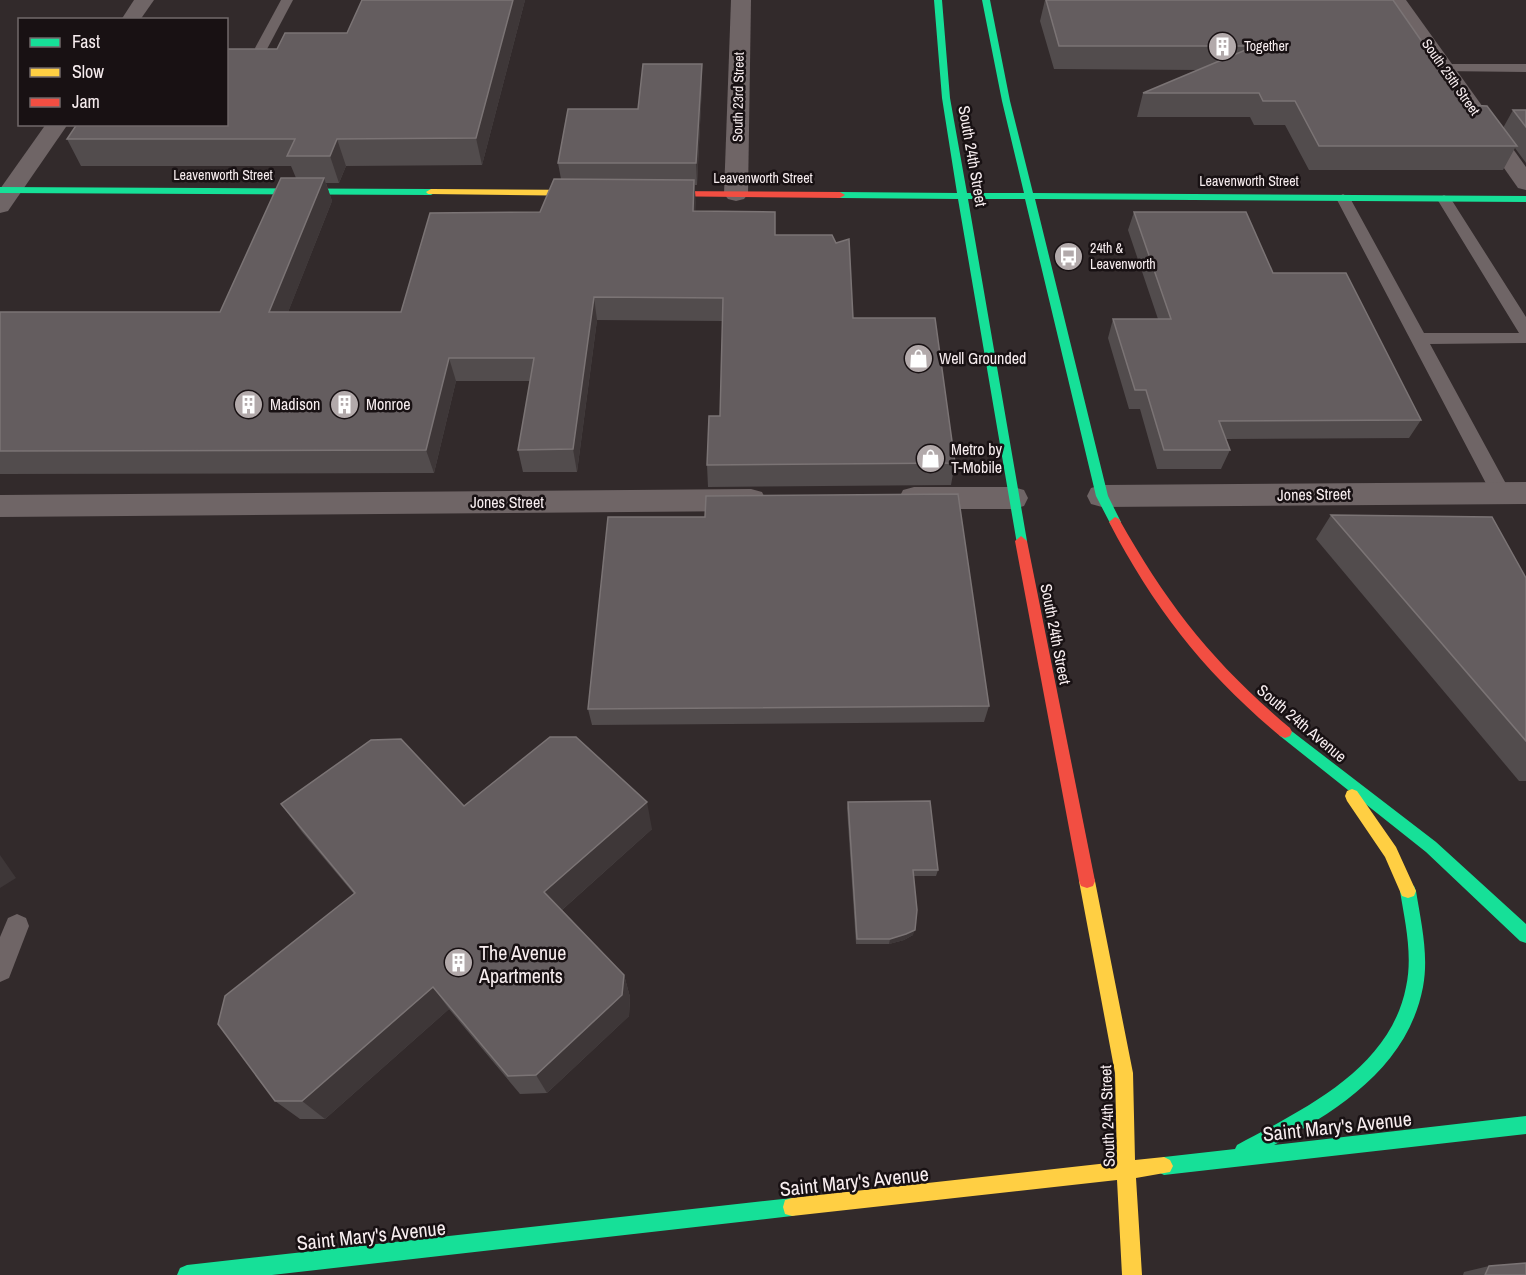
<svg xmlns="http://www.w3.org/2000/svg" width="1526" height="1275" viewBox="0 0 1526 1275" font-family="'Archivo Narrow',sans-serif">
  <rect width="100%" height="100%" fill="#322a2b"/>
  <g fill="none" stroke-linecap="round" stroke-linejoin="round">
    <g fill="#6f6566" fill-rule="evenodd">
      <polygon points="281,0 293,0 266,51 256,51 255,48"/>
      <polygon points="1444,64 1526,64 1526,72 1439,71 1437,68"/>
      <polygon points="1343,194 1350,198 1424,333 1519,333 1437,199 1444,195 1451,199 1526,317 1526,343 1430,344 1511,493 1508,498 1501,500 1494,498 1491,493 1336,198"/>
      <polygon points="17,914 26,918 29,926 9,978 0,982 0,937 8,918"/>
    </g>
    <g fill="#6f6566" fill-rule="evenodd">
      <polygon points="134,0 154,0 140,20 121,20"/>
      <polygon points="731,0 751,0 748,194 744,199 736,201 728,199 724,194"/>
      <polygon points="1386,0 1406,0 1526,167 1526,190 1518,188"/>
      <polygon points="46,124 68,124 8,211 0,213 0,189"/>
      <polygon points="1526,482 1526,504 1102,507 1091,504 1087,496 1091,488 1102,485"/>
      <polygon points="914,487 1013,487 1024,490 1028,498 1024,506 1013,509 914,509 903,506 899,498 903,490"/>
      <polygon points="751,489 762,492 766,500 762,508 751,511 0,517 0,495"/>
    </g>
    <g fill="#16e098" fill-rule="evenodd">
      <polygon points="934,0 942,0 950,98 967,193 1024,193 1002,101 982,0 990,0 1010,101 1033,193 1526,196 1526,202 1035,199 1108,496 1121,522 1115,527 1111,525 1096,496 1025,199 968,199 1027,541 1021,546 1017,544 958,199 840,198 835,195 840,192 957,193 942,98"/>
      <polygon points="0,187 431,189 436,192 431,195 0,193"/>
      <polygon points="1285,726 1436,842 1526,924 1526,943 1520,941 1426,852 1280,736 1278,732 1280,728"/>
      <path d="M 1408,884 L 1414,886 L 1416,891 C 1421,922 1429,955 1423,987 C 1408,1066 1339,1110 1274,1145 L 1526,1116 L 1526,1134 L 1164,1175 L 1158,1172 L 1155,1166 L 1158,1160 L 1164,1157 L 1235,1149 L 1237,1145 C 1304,1109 1390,1069 1406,987 C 1413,955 1405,922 1400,891 L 1402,886 Z"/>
      <polygon points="792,1198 799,1200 801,1207 799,1214 792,1216 272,1275 177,1275 180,1268 187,1265"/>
    </g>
    <g fill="#ffcf43" fill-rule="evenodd">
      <polygon points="431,189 591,190 596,193 591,196 428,194 426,192"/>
      <polygon points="1352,789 1357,791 1396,847 1416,891 1414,896 1408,898 1402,896 1385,857 1347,801 1345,796 1347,791"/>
      <polygon points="1087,874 1093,876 1095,881 1133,1073 1135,1160 1164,1157 1170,1160 1173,1166 1170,1172 1136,1178 1142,1275 1122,1275 1117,1180 792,1216 785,1214 783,1207 785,1200 792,1198 1117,1162 1115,1073 1079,881 1081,876"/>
    </g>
    <g fill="#f24e42" fill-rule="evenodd">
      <polygon points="652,191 840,192 845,195 840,198 649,196 649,192"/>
      <path d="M 1115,517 L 1119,519 C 1168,606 1213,663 1290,728 L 1292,732 L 1290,736 L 1285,738 L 1280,736 C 1204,672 1155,610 1109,522 Z"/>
      <polygon points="1021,536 1027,541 1095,881 1093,886 1087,888 1081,886 1079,881 1015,541"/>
    </g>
  </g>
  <g fill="#524c4d">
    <polygon points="525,0 482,165 346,166 339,183 326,183 332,201 288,312 401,312 540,212 561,179 558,163 638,109 702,64 702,85 697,185 695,185 695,211 775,235 853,318 955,463 951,485 708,487 707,465 720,416 723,321 597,320 577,472 523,472 518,450 530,381 456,381 434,473 0,474 0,312 220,312 296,178 291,166 81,166 67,139 277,49 347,33"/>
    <polygon points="1045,0 1393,0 1466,105 1503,128 1513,110 1526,110 1526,163 1515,148 1503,170 1309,170 1285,125 1254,125 1250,117 1137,117 1143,93 1199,70 1054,69 1040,21"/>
    <polygon points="1134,212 1273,273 1421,420 1409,438 1226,439 1230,450 1221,469 1157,469 1140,409 1129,409 1108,338 1113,319 1158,319 1128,230"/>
    <polygon points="1331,515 1526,578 1526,781 1519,781 1316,539"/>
    <polygon points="705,517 989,706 984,722 592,725 588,709"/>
    <polygon points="848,802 938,870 936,876 913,876 913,935 904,940 889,944 856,944 847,808"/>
    <polygon points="281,804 464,806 652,829 562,910 624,975 630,997 629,1016 547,1093 520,1094 449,1009 325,1119 300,1119 275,1101 354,894 302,832"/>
    <polygon points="1489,1266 1526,1275 1463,1275 1464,1272"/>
  </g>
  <g fill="#3e3738">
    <polygon points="513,0 525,0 482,165 476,138"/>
    <polygon points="702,64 702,85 697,185 696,163"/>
    <polygon points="337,139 346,166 339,183 330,156"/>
    <polygon points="324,178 332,201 279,335 269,312"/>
    <polygon points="694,180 696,203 694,234 693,211"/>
    <polygon points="594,297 597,320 577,472 573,449"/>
    <polygon points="449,358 456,381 434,473 426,450"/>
    <polygon points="647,802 652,829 554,917 544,892"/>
    <polygon points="0,855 16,878 0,888"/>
    <polygon points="915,930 913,935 904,940 889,944 890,939"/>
    <polygon points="624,975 630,997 629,1016 547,1093 536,1075"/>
    <polygon points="433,987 449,1009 325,1119 302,1101"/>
  </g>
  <g fill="#645d5f" stroke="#7b7475" stroke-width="1.5">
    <polygon points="362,0 513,0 476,138 337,139 330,156 287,156 295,139 67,139 77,124 226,124 226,49 277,49 285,33 347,33"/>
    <polygon points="1046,0 1393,0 1466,105 1487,106 1517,146 1319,146 1295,101 1263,101 1259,93 1143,93 1255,46 1059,46"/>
    <polygon points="643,64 702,64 696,163 558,163 568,109 638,109"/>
    <polygon points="1513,110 1526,110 1526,127"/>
    <polygon points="281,178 324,178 269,312 401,312 430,213 540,212 554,179 694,180 693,211 775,212 775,235 832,235 836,243 849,239 853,318 935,318 955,463 707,465 709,416 720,416 723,298 594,297 573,449 518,450 534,358 449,358 426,450 0,451 0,312 220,312"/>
    <polygon points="1134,212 1246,212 1273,273 1346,273 1421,420 1219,421 1230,450 1164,450 1146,390 1135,390 1113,319 1171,319"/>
    <polygon points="958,494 989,706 588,709 608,517 705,517 706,496"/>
    <polygon points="1331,515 1492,517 1526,578 1526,741"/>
    <polygon points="550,737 576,737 647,802 544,892 624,975 622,995 536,1075 508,1076 433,987 302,1101 275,1101 218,1024 225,996 355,893 281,804 371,740 401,739 464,806"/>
    <polygon points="930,801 938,870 913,870 917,910 915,930 906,934 890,939 857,939 848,802"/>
    <polygon points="1526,1263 1526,1275 1485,1275 1489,1266"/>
  </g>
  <defs>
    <symbol id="building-disc" viewBox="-11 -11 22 22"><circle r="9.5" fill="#b2a9aa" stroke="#181113"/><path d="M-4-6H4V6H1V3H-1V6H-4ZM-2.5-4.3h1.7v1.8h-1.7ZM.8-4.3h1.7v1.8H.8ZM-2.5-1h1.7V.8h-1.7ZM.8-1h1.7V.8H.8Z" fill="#fff"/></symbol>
    <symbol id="bus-disc" viewBox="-11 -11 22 22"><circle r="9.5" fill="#b2a9aa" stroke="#181113"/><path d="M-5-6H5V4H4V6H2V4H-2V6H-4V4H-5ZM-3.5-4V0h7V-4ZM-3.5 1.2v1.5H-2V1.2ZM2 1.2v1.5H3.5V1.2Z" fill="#fff"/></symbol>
    <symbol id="shop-disc" viewBox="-11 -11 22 22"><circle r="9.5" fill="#b2a9aa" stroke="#181113"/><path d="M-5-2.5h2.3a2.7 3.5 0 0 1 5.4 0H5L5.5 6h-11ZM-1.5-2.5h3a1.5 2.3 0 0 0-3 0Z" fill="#fff"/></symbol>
  </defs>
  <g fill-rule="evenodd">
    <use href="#building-disc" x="1206" y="30" width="33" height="33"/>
    <use href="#bus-disc" x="1052" y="240" width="33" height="33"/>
    <use href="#shop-disc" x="902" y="342" width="33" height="33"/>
    <use href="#building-disc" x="232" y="388" width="33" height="33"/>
    <use href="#building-disc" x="328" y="388" width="33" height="33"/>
    <use href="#shop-disc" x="914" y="442" width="33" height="33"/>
    <use href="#building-disc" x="442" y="946" width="33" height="33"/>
  </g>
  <g text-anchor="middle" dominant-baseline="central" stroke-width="5" stroke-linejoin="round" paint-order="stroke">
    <g font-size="14" fill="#f7edef" stroke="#181113" text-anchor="start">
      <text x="1244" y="46">Together</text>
      <text x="1090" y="248">24th &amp;<tspan x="1090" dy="16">Leavenworth</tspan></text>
    </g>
    <g font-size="14" fill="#f7edef" stroke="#181113">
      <text transform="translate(1451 77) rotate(55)">South 25th Street</text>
      <text transform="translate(738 97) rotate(-89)">South 23rd Street</text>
      <text x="223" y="175">Leavenworth Street</text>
      <text x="763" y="178">Leavenworth Street</text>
      <text x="1249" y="181">Leavenworth Street</text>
    </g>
    <g font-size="16" fill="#f7edef" stroke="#181113">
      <text transform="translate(973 156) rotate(80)">South 24th Street</text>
      <text transform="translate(1314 494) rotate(-1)">Jones Street</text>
      <text x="507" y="502">Jones Street</text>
      <text transform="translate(1056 634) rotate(79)">South 24th Street</text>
      <text transform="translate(1302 723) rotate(40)">South 24th Avenue</text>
      <text transform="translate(1107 1116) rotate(-92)">South 24th Street</text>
    </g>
    <g font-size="16" fill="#f7edef" stroke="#181113" text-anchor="start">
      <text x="939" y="358">Well Grounded</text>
      <text x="270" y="404">Madison</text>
      <text x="366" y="404">Monroe</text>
      <text x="951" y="449">Metro by<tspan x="951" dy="18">T-Mobile</tspan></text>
    </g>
    <g font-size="20" fill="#f7edef" stroke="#181113" text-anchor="start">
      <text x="479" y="952">The Avenue<tspan x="479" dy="23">Apartments</tspan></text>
    </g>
    <g font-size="20" fill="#f7edef" stroke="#181113">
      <text transform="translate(1337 1126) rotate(-6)">Saint Mary's Avenue</text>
      <text transform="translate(854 1181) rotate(-6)">Saint Mary's Avenue</text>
      <text transform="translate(371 1235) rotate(-6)">Saint Mary's Avenue</text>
    </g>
  </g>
  <rect x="18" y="18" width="210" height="108" fill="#181113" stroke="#71696b" stroke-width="1.5"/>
  <rect x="30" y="38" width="30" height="9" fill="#16e098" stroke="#71696b" stroke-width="1.5"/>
  <text x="72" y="48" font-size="18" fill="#f7edef">Fast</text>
  <rect x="30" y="68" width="30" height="9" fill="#ffcf43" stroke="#71696b" stroke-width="1.5"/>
  <text x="72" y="78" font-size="18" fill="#f7edef">Slow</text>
  <rect x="30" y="98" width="30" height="9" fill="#f24e42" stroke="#71696b" stroke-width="1.5"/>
  <text x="72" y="108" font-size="18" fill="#f7edef">Jam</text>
</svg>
